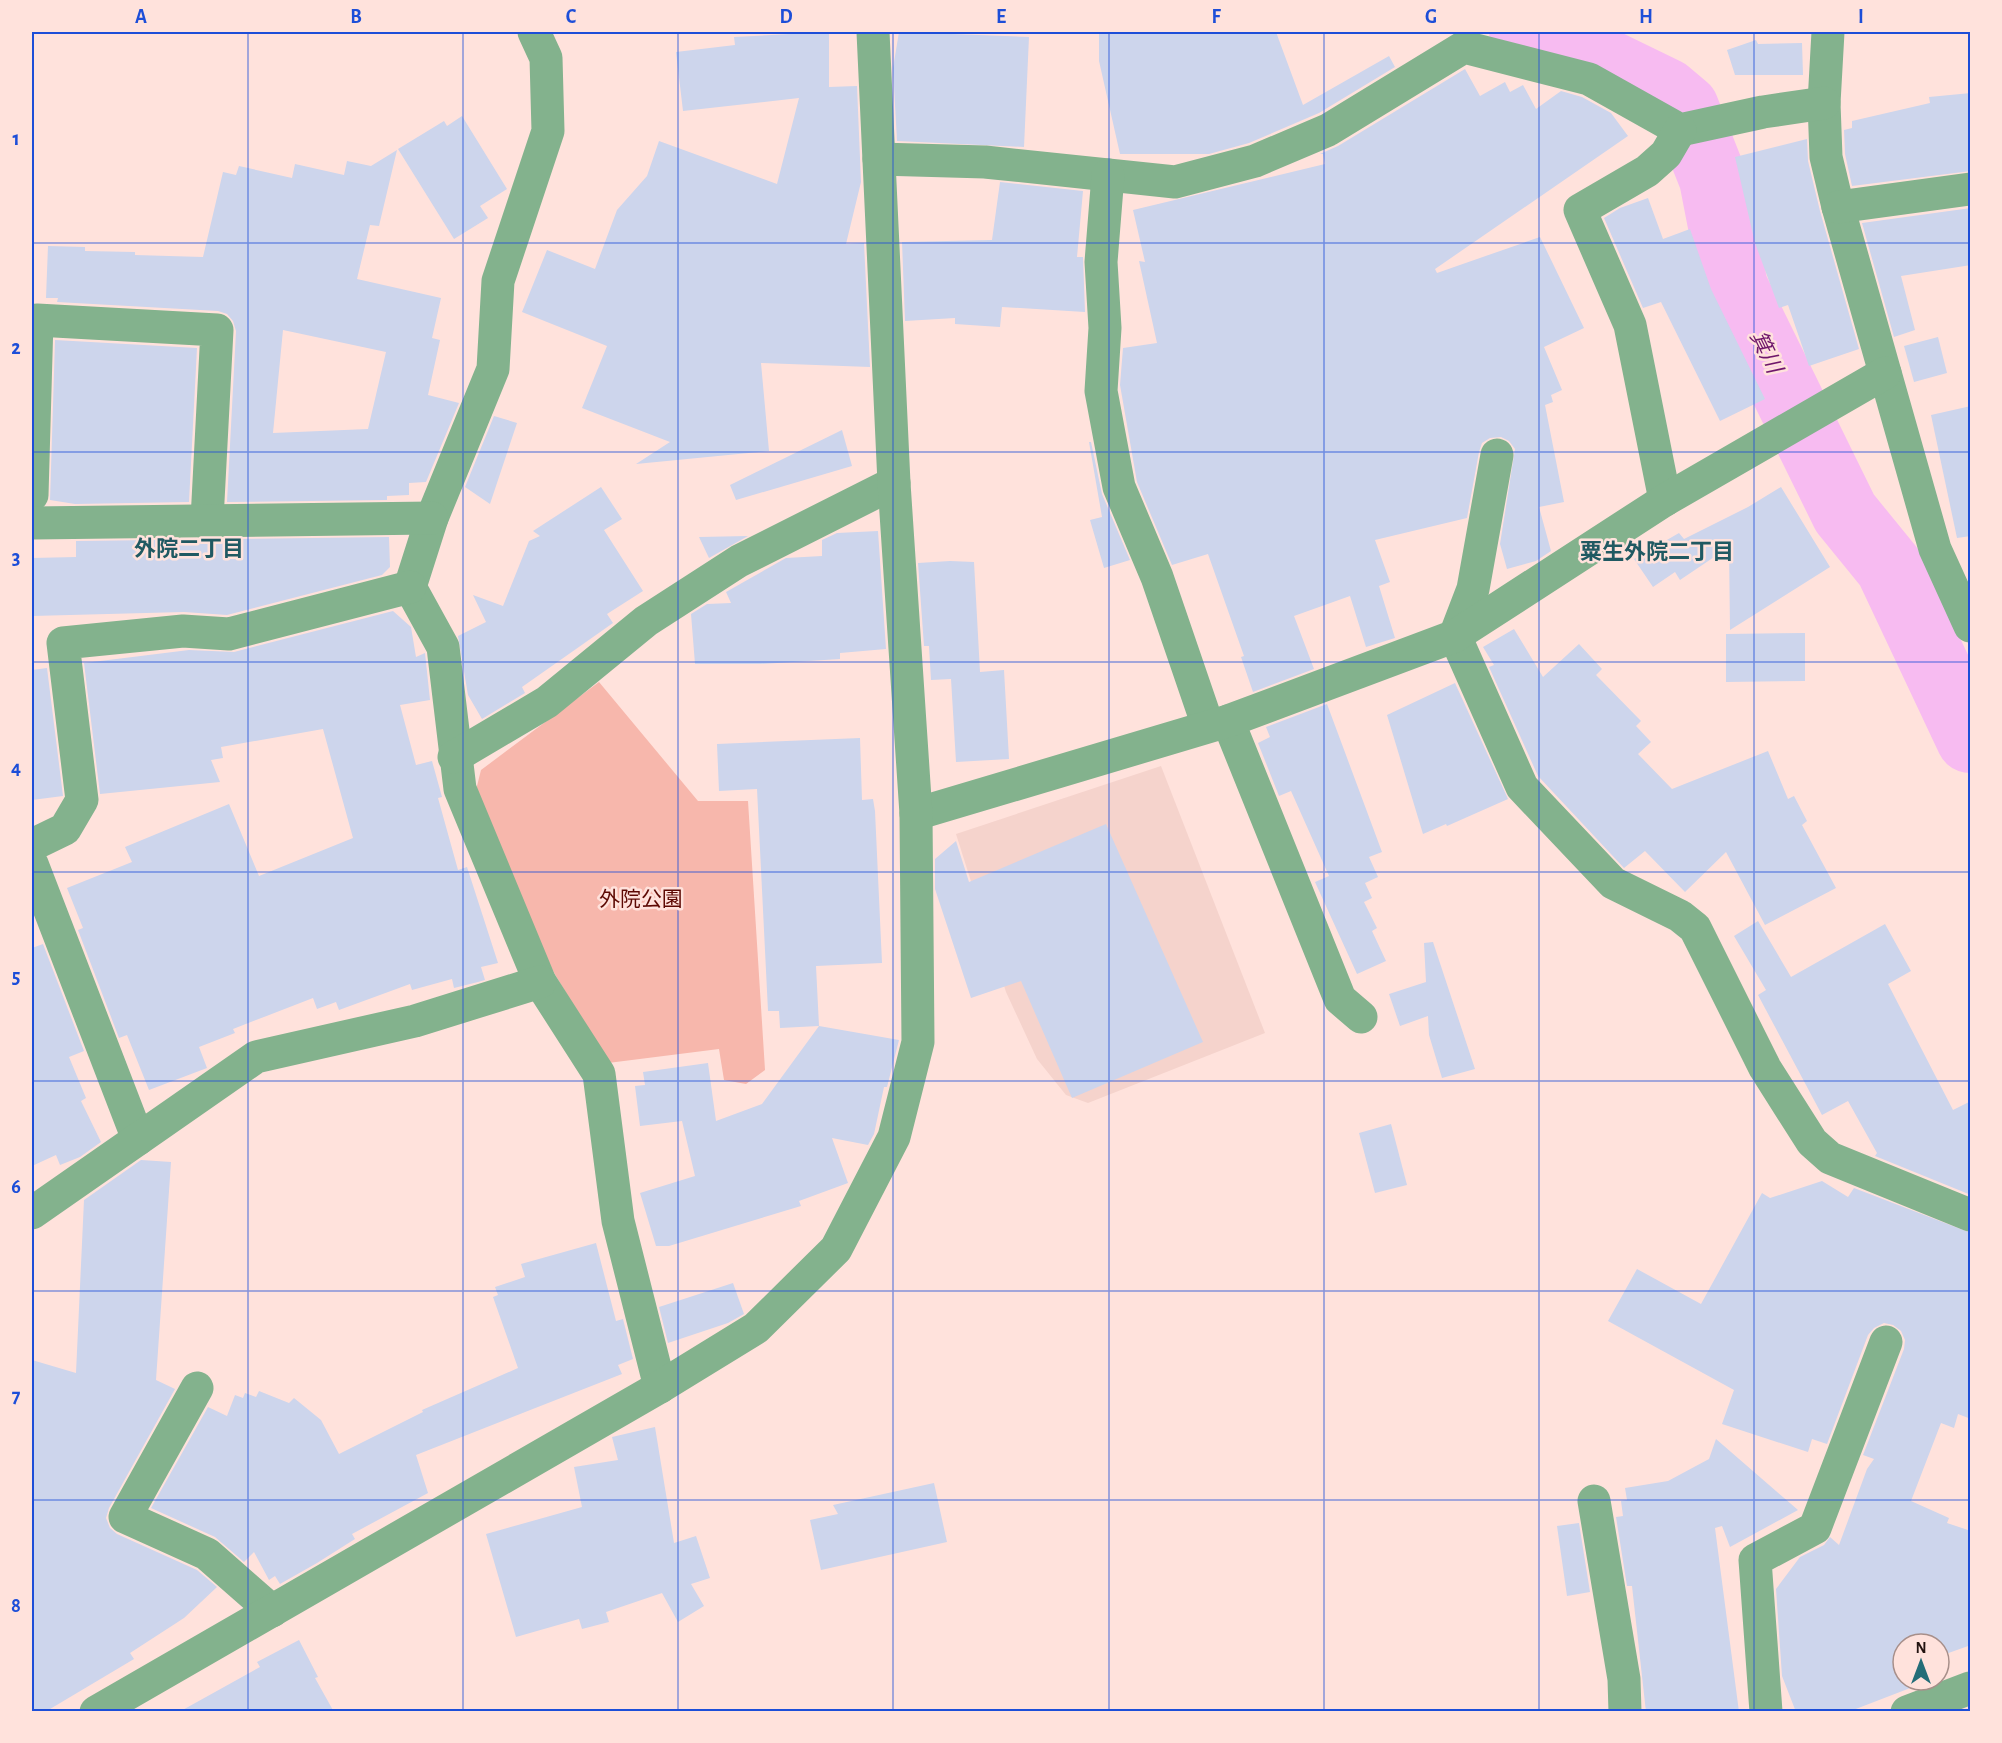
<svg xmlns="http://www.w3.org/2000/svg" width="2002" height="1743" viewBox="0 0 2002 1743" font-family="'Alegreya Sans','Noto Sans JP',sans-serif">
  <rect width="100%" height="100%" fill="#ffe2dc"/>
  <polygon fill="#f5d3cc" points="1161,766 1265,1033 1088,1103 1066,1095 1037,1059 1006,992 956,834"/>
  <polygon fill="#f7b7ac" points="599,682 698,801 748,801 765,1070 746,1084 724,1080 719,1049 608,1063 541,951 474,798 481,770"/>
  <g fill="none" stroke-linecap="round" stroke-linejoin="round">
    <polyline stroke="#f7bbf1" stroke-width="68" points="1523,32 1552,46 1594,57 1666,92 1685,108 1713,179 1734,287 1845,513 1889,567 1970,739"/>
  </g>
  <g fill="#cdd5ec" fill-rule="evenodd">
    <polygon points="829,32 829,87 857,86 861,182 846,244 864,243 870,367 761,363 769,451 636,464 670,442 582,408 607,346 522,312 547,250 595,269 617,210 647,176 659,141 777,184 799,98 683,111 676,52 735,45 734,37"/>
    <polygon points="899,32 1029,37 1024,147 897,141 893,68"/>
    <polygon points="1099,32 1276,32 1303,105 1389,56 1395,67 1319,113 1249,143 1209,154 1120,154 1099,61"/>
    <polygon points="1756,40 1758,44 1802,43 1803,75 1735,75 1727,50"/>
    <polygon points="1465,69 1480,96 1505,82 1510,92 1523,85 1536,109 1561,91 1582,97 1611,113 1628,136 1435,269 1437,273 1540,237 1584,328 1544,347 1562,390 1551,395 1553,402 1545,405 1564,502 1539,507 1551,551 1536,561 1507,569 1500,544 1515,449 1509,441 1501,437 1490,438 1482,443 1479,452 1467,518 1375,540 1390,582 1379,586 1395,638 1366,647 1350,596 1294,616 1314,669 1253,692 1241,657 1244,656 1208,554 1172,565 1137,482 1120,385 1123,348 1157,343 1139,261 1145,262 1133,210 1325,164 1323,154 1320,154 1338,146"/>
    <polygon points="1971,93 1971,171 1852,186 1845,154 1844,130 1852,128 1852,121 1930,103 1929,97"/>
    <polygon points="462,116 507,189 480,206 488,218 454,239 398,149 444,121 447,126"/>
    <polygon points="1807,139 1808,161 1820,211 1859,349 1809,366 1788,305 1779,308 1755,243 1735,157"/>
    <path d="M 397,150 L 379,226 L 370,225 L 357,279 L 441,298 L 432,338 L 440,340 L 428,395 L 459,403 L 426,482 L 409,483 L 409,495 L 387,496 L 387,500 L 227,502 L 236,331 L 233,321 L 227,314 L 218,311 L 57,302 L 58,298 L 46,298 L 48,246 L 85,247 L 85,251 L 135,252 L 135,255 L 203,257 L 223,172 L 236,175 L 239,166 L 292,178 L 295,164 L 344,175 L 347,161 L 371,166 ZM 283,330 L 386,352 L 368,429 L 273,433 Z"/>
    <polygon points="1000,182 1083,191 1077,257 1083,257 1085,312 1002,307 1000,327 955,324 955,318 905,321 902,242 992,240"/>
    <polygon points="1648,198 1663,239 1690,229 1711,289 1765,399 1720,421 1661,302 1643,308 1604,218 1620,208"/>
    <polygon points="1971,208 1971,265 1901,276 1915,330 1894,337 1862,223"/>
    <polygon points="1938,337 1947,373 1914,382 1904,346"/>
    <polygon points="55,340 197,348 189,502 75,504 50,500"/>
    <polygon points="1971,406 1971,536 1957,538 1931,415"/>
    <polygon points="494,416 517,423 490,504 465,487"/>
    <polygon points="842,430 852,466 736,500 730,485"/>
    <polygon points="1089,442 1091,442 1102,494 1130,560 1104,568 1090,520 1102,517"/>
    <polygon points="601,487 622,519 604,530 643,591 607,614 613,623 522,687 525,693 482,719 468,695 458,636 486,622 473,595 503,606 529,541 540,536 533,531"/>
    <polygon points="1781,487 1830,567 1730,630 1729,547 1680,580 1675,572 1653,587 1634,559 1679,533 1684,539 1748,507"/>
    <polygon points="878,531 886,649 840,653 840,659 760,664 695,664 691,614 707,604 731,603 726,592 786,558 822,556 822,540 837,533"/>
    <polygon points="748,536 709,558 699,537"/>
    <polygon points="389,537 390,567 382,575 227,615 184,612 32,616 32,558 76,557 76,541"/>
    <polygon points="950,561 974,562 980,672 1004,670 1009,759 956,762 951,679 931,680 929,646 924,646 918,563"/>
    <polygon points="393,611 411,627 416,657 425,653 430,700 400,705 416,765 432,761 442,797 438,798 458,870 467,867 498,963 481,967 485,980 478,982 454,988 452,979 412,990 410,984 339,1010 336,1002 317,1009 313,998 233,1029 235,1033 199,1047 207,1068 149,1090 127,1035 119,1038 78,930 83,928 67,888 132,862 125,847 229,804 259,876 353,838 323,729 221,747 223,758 211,760 220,782 100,794 84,663 189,650 234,652"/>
    <polygon points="1514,629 1543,677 1579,644 1602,669 1596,675 1641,721 1636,726 1651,742 1638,754 1672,789 1768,751 1788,799 1794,796 1807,821 1802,825 1836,888 1765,925 1726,852 1685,892 1645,851 1624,868 1538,776 1489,667 1494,665 1483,647"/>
    <polygon points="1805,633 1805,681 1726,682 1726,634"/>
    <polygon points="47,668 63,796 32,800 32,670"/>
    <polygon points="1455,683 1508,799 1447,826 1446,824 1423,834 1387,715"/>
    <polygon points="1327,704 1382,852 1369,857 1378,877 1365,883 1372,898 1364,902 1377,928 1372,931 1386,961 1357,974 1315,882 1329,876 1291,791 1279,796 1258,743 1270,737 1266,727"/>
    <polygon points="860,738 862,800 873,799 875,811 882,963 816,966 819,1026 899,1040 887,1087 884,1087 874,1134 868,1145 832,1138 848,1183 799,1201 801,1206 669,1246 656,1246 640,1193 695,1176 682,1121 640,1126 635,1086 645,1085 643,1072 708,1063 716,1121 762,1104 819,1026 780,1028 779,1011 768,1011 757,789 719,791 717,744"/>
    <polygon points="1106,824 1203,1042 1072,1098 1021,981 971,998 935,889 935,859 956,841 969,882"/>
    <polygon points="1758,921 1791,977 1885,924 1911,971 1888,984 1953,1110 1971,1101 1971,1195 1875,1156 1877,1153 1848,1101 1822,1115 1758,995 1766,990 1734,936"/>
    <polygon points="1433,942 1475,1069 1442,1078 1429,1035 1428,1016 1400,1026 1389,994 1426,982 1424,943"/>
    <polygon points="43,944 84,1051 69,1057 86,1098 81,1101 101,1142 80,1157 60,1165 56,1155 32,1166 32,948"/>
    <polygon points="1391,1124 1407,1185 1375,1193 1359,1133"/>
    <polygon points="141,1160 171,1162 156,1380 175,1389 109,1508 106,1518 110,1528 117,1534 197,1570 217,1587 184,1618 130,1653 134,1659 45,1712 32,1712 32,1360 76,1373 84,1200"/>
    <polygon points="1822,1181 1848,1197 1854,1188 1971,1233 1971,1419 1958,1414 1954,1428 1941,1423 1911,1501 1949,1518 1947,1523 1971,1531 1971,1645 1940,1656 1942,1660 1939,1661 1939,1644 1903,1644 1903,1680 1931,1680 1848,1712 1796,1712 1782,1676 1776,1589 1800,1557 1824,1545 1830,1537 1839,1545 1867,1469 1874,1459 1863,1455 1904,1349 1905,1340 1901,1331 1893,1325 1884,1323 1874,1328 1868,1335 1827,1444 1812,1439 1808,1452 1722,1424 1734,1390 1608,1321 1637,1269 1701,1304 1762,1193 1770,1198"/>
    <polygon points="596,1243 616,1321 623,1319 633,1359 618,1365 622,1374 416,1455 428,1493 352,1534 355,1539 317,1563 280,1584 275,1576 269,1580 254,1552 244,1562 215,1537 151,1508 208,1407 227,1416 235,1395 243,1398 245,1393 256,1397 259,1391 289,1403 294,1398 321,1420 339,1454 423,1412 422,1410 518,1368 493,1297 498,1295 495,1287 525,1277 521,1264"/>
    <polygon points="733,1283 744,1314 728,1323 668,1343 659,1307"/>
    <polygon points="655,1427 674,1543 696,1536 710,1578 691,1584 704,1606 678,1622 662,1593 606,1612 609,1622 582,1629 579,1619 516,1637 486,1534 582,1507 574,1467 618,1460 612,1437"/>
    <polygon points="1716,1439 1798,1510 1730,1547 1722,1526 1715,1528 1739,1712 1646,1712 1632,1586 1627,1586 1616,1517 1623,1516 1621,1501 1627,1500 1625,1488 1668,1481 1709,1459"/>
    <polygon points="934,1483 947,1542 821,1570 810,1520 838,1514 833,1505"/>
    <polygon points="1579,1523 1590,1592 1567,1596 1557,1526"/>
    <polygon points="299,1640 318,1677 315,1678 334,1712 179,1712 260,1667 257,1662"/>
  </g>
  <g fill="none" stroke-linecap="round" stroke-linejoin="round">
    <g stroke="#83b28d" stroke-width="33">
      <polyline points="534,32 546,58 548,131 498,281 493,369 432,518 410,587 443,647 460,789 540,982 599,1074 618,1221 660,1387"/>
      <polyline points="1828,32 1824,103 1826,157 1838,207 1935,549 1970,626"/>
      <polyline points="879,159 985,162 1175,182 1255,161 1328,130 1464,47 1589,79 1680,130 1763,112 1824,103"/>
      <polyline points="1108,175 1101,262 1105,328 1101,391 1119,487 1157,577 1208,726"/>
      <polyline points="1838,207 1970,189"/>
      <polyline points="1497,455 1473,589 1455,636 1522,787 1613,883 1680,916 1695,928 1765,1068 1812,1142 1830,1158 1970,1215"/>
      <polyline points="32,495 37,320 217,330 207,520"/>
      <polyline points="1665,500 1630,325 1580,210 1647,171 1666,154 1680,130"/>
      <polyline points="32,523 432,518"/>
      <polyline points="1228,721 1340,999 1361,1017"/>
      <polyline points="454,757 547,702 646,621 739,561 894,483"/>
      <polyline points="916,814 1228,721 1455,636 1665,500 1885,373"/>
      <polyline points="32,845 65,829 82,800 63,643 183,631 229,634 410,587"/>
      <polyline points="32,864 138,1139"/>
      <polyline points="32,1213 256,1057 415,1021 540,982"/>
      <polyline points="197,1388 125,1517 207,1554 272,1611"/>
      <polyline points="1594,1501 1624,1679 1625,1712"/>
      <polyline points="96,1712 660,1387 756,1328 836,1249 894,1137 918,1042 916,814 894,483 873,32"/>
      <polyline points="1766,1712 1755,1560 1815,1528 1886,1342"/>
      <polyline points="1907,1712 1970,1688"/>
    </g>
  </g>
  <path fill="none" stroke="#1d4ed8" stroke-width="1.5" stroke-opacity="0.55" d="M 248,32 L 248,1712M 463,32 L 463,1712M 678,32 L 678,1712M 893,32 L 893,1712M 1109,32 L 1109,1712M 1324,32 L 1324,1712M 1539,32 L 1539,1712M 1754,32 L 1754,1712M 32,243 L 1970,243M 32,452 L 1970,452M 32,662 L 1970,662M 32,872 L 1970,872M 32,1081 L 1970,1081M 32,1291 L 1970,1291M 32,1500 L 1970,1500"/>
  <g text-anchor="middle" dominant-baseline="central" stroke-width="5" stroke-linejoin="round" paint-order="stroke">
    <g font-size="21" fill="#5d0903" stroke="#ffe2dc">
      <text x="641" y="899">外院公園</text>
    </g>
    <g font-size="22" font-style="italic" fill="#6f166b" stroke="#ffe2dc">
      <text transform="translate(1766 352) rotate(64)">箕川</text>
    </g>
    <g font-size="22" font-weight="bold" fill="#205962" stroke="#ffe2dc">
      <text x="189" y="549">外院二丁目</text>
      <text x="1657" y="552">粟生外院二丁目</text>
    </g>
  </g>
  <rect width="2002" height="1743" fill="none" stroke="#ffe2dc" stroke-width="66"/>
  <g transform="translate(1921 1662)"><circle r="28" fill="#ffe2dc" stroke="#a78f8a" stroke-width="1.5"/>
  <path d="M0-4.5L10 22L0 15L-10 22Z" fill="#246d78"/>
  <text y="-9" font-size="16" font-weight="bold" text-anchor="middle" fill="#231310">N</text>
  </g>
  <rect x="33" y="33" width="1936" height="1677" fill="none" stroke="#1d4ed8" stroke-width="2"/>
  <g font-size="20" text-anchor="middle" font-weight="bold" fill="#1d4ed8">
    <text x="141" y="23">A</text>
    <text x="356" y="23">B</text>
    <text x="571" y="23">C</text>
    <text x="786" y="23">D</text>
    <text x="1001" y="23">E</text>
    <text x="1216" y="23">F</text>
    <text x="1431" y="23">G</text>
    <text x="1646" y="23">H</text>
    <text x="1861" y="23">I</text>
    <text x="16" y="145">1</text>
    <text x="16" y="354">2</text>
    <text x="16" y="564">3</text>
    <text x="16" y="774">4</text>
    <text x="16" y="983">5</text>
    <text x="16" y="1193">6</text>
    <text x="16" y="1402">7</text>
    <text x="16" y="1612">8</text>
  </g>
</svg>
